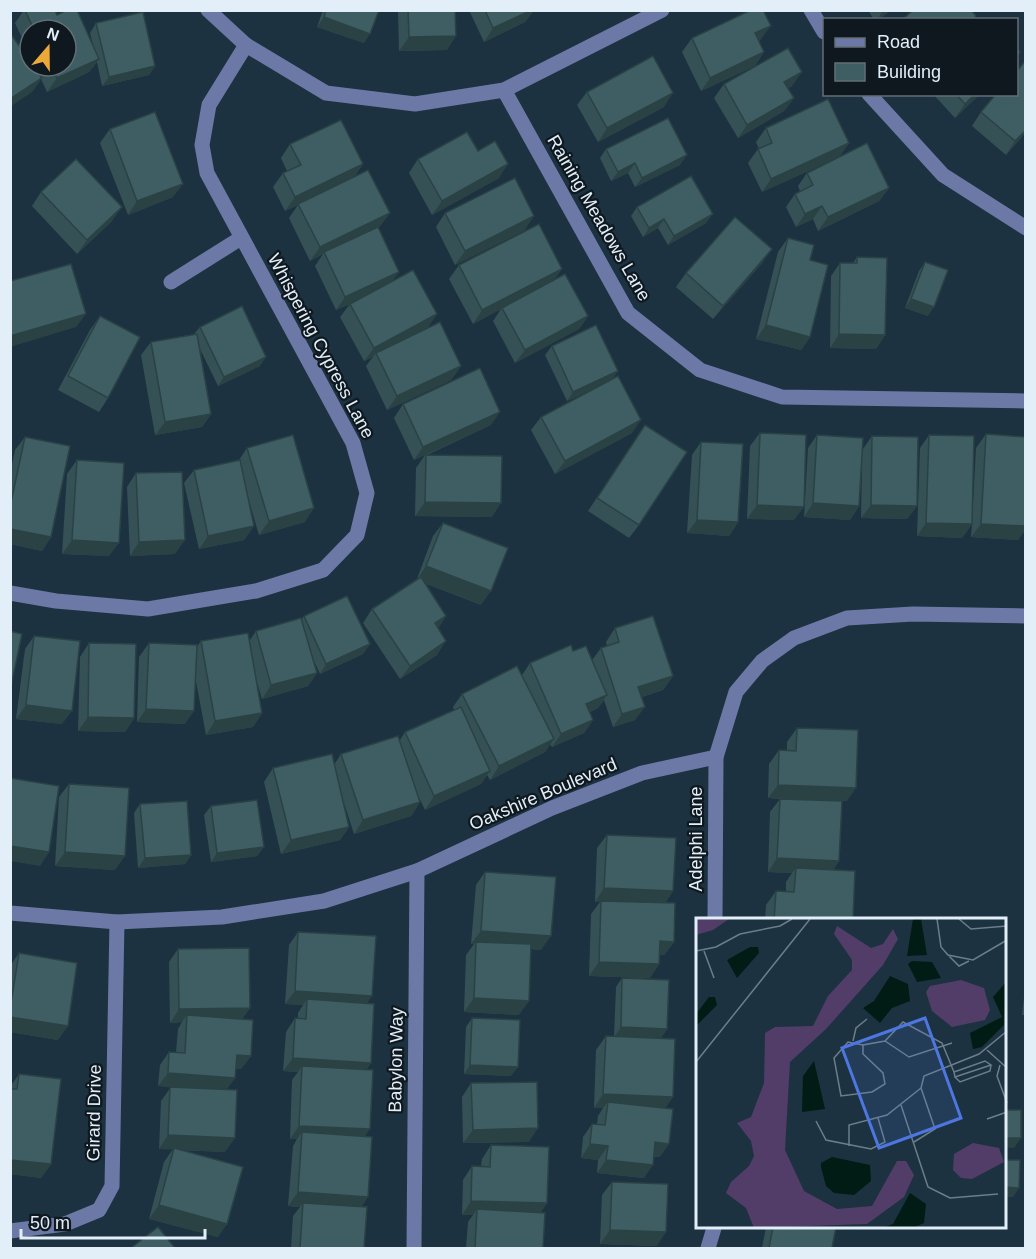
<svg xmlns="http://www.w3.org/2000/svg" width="1036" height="1259" viewBox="0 0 1036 1259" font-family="Arial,sans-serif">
  <rect width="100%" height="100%" fill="#1c3240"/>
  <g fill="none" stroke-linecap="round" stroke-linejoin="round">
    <g stroke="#6c79a7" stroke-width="15">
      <polyline points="208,10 246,45 326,93 415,104 504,90 662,10"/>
      <polyline points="811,10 824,32"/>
      <polyline points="504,90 628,313 700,370 782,397 1026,401"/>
      <polyline points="869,94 943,175 1026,228"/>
      <polyline points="171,282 241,238"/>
      <polyline points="10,593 56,601 148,609 256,591 323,570 357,535 367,493 353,443 207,173 202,145 209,105 246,45"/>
      <polyline points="10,913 117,922 222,917 324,901 417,871 552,808 642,773 716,757"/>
      <polyline points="715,920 716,757 736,692 762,661 794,638 847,618 913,614 1026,616"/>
      <polyline points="10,1231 65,1224 99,1210 112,1186 117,922"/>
      <polyline points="414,1248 417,871"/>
      <polyline points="708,1248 714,1228"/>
    </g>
  </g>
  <g fill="#355155">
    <polygon points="24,10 55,10 57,15 93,45 90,33 96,23 155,66 149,75 102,86 97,62 89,72 47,92 41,79 32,92 39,74 35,66 66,66 66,30 30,30 30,55 15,23"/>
    <polygon points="323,10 379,10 364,43 317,27"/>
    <polygon points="398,10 455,10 447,50 399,51"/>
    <polygon points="469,10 534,10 525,22 484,42"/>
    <polygon points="868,10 891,10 878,20 874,20"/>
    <polygon points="692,38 761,39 759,41 764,52 755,66 701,91 682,52"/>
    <polygon points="1026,60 1026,132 1006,155 972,126 981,112"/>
    <polygon points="724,84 792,86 788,88 794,98 784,111 738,138 714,98"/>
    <polygon points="587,92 664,107 598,142 577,105"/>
    <polygon points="933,94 980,94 955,118"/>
    <polygon points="766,128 849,143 839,157 762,192 748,163 758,149 759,149 756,142"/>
    <polygon points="110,129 173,197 128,215 100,143"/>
    <polygon points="290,144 363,164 354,177 390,213 380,226 377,228 399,272 392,281 437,314 427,328 461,366 451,380 387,410 366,366 373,357 364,361 340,317 350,304 336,310 315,266 323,254 310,261 289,218 298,205 285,211 273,187 283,173 287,171 281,158"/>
    <polygon points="606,149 680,165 635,187 628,173 611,181 600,158"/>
    <polygon points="478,151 499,178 432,215 409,173 418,159"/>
    <polygon points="807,173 889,188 879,201 818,231 813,219 796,227 786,207 795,194 800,191 798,186"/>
    <polygon points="41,192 112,221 77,254 32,206"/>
    <polygon points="637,207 706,223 668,245 658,228 643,237 631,216"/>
    <polygon points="445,213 525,230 455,265 436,227"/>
    <polygon points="788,238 810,260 810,337 801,350 756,339 778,252"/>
    <polygon points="857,257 885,335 876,349 830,348 831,276 840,263 853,263"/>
    <polygon points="763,262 713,319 676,287 686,273"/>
    <polygon points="925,262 928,316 905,308 919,271"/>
    <polygon points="459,265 554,280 588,316 579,329 515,363 493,321 501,309 473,324 449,279"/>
    <polygon points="100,316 108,398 99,412 58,390 90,330"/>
    <polygon points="200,327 260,366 218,386 200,349 211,414 202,427 155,435 141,355 151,342 194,334"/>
    <polygon points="552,346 612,379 632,433 555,474 531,430 541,417 602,385 567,401 545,355"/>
    <polygon points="403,404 491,425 427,455 492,517 415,516 416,468 425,455 414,460 394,418"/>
    <polygon points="645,425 639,525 629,538 588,511"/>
    <polygon points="760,433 794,520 747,519 750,446"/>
    <polygon points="986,434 1026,437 1026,529 1018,540 971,537 972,524 962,538 917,536 920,448 929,435 972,522 976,448"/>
    <polygon points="817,435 863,449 872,436 917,506 907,519 861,518 862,461 859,506 850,520 804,517 808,448"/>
    <polygon points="25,437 51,537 42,551 10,544 10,474 15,450"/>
    <polygon points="701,442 738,522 729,536 687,533 692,455"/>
    <polygon points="247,448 305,522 259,535 247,494 254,526 244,540 199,549 184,483 194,470 239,460"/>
    <polygon points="77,460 109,556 62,554 67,474"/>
    <polygon points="136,473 175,554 130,556 127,487"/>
    <polygon points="443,523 481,605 424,583 446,616 438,628 437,655 400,679 363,623 372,609 417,579 433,536"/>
    <polygon points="304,616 370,644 363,654 320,674 314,661 317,673 308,686 262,699 257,682 262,713 253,727 206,735 195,676 185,724 137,722 139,657 149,643 196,648 201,641 250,640 256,631 302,619"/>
    <polygon points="615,628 673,676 663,690 642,697 635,720 613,727 604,700 598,708 590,712 593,720 584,733 552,747 550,744 545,752 490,780 487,775 481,784 425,810 417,793 420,802 411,816 354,834 344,803 349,827 340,840 281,854 264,782 273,768 334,765 341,754 400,740 405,732 454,710 453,707 462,694 522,675 530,663 573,651 592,660 601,648 607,646 606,642"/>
    <polygon points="34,636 62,724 16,719 25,649"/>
    <polygon points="89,643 134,718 125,732 78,731 80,657"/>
    <polygon points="797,728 847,801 834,801 839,861 833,870 853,920 765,920 766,905 776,891 786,892 786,882 792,873 768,872 770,812 780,799 768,798 769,764 779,750 787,750 787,742"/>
    <polygon points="69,784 115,870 55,866 59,797"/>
    <polygon points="140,804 191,855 185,864 138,868 134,813"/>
    <polygon points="211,806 264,847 257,856 211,862 204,815"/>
    <polygon points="607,835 673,891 665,903 674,942 664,955 660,955 659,964 650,978 589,976 591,914 600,902 595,902 597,848"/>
    <polygon points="485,872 541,950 531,949 519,1015 464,1012 466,955 474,944 471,944 476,885"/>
    <polygon points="298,932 367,1003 371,1063 366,1070 362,1206 364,1248 291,1248 293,1216 300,1207 288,1206 293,1146 297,1139 290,1139 292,1080 298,1072 283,1071 286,1032 295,1018 298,1019 298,1013 303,1005 285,1004 289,945"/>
    <polygon points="178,949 250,1008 242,1019 251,1056 241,1069 236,1069 235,1078 226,1090 225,1152 178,1150 218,1237 149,1219 164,1162 173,1149 159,1149 161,1101 171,1087 158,1086 160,1065 169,1052 176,1052 178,1029 182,1022 170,1023 169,962"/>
    <polygon points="19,953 58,1040 10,1032 10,966"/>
    <polygon points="622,978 667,1029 661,1038 673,1097 665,1108 660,1157 654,1157 644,1178 597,1173 598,1160 581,1158 583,1137 592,1124 597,1124 598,1116 603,1108 594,1108 596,1050 606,1036 614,1036 616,987"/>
    <polygon points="1026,980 1026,1015 1022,1015"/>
    <polygon points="472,1018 511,1076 464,1074 466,1027"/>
    <polygon points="19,1074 51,1164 41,1178 10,1174 10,1087"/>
    <polygon points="471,1083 529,1142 463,1143 462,1097"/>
    <polygon points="491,1145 547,1203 540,1213 543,1248 466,1248 468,1222 473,1215 462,1215 463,1180 472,1166 481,1166 482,1159"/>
    <polygon points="612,1182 657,1246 600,1244 602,1195"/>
    <polygon points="766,1227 836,1227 832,1248 762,1248"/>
  </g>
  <g fill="#2b4245">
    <polygon points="532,10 534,10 525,22 484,42 493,28"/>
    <polygon points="885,10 891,10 878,20 877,20 882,12"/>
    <polygon points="324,17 370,34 364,43 317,27"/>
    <polygon points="771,26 761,39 746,47 755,33"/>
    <polygon points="456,36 447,50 399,51 409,37"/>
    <polygon points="764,52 755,66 701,91 710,78"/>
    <polygon points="99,59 89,72 47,92 57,78"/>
    <polygon points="155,66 149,75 102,86 109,77"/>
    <polygon points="802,72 792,86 775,96 784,82"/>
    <polygon points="42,78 32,92 10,107 10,99"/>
    <polygon points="673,93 664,107 598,142 607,128"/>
    <polygon points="975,94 980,94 955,118 965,104"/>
    <polygon points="794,98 784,111 738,138 747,125"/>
    <polygon points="1026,130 1026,132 1006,155 1015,141"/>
    <polygon points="849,143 839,157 762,192 771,179"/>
    <polygon points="687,155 680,165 635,187 642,178"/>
    <polygon points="635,163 628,173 611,181 618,172"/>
    <polygon points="363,164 353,178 285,211 295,197"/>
    <polygon points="508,164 499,178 432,215 442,201"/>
    <polygon points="183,184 173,197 128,215 137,201"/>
    <polygon points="889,188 879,201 818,231 828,217"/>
    <polygon points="822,206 813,219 796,227 805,214"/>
    <polygon points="122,207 112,221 77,254 87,240"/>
    <polygon points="390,213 380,226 325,253 324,252 323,254 310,261 320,247"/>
    <polygon points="713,214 706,223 668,245 674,236"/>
    <polygon points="534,216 525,230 455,265 465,251"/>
    <polygon points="664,219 658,228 643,237 649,228"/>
    <polygon points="772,249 763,262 713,319 723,306"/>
    <polygon points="562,269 553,282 473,324 482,310"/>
    <polygon points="399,272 389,285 336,310 345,297"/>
    <polygon points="911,299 934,307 928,316 905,308"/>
    <polygon points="86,314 76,327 10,347 10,336"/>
    <polygon points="437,314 427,328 376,353 373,357 364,361 374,348"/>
    <polygon points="588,316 579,329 515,363 525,350"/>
    <polygon points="766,325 810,337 801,350 756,339"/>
    <polygon points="839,334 885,335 876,349 830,348"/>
    <polygon points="266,357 260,366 218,386 224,377"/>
    <polygon points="461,366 451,380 387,410 397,396"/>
    <polygon points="618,371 612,380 567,401 573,392"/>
    <polygon points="500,412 491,425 414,460 423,447"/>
    <polygon points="211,414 202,427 155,435 165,422"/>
    <polygon points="641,420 632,433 555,474 565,461"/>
    <polygon points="425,502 501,503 492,517 415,516"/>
    <polygon points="813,503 859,506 850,520 804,517"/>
    <polygon points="757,505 804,507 794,520 747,519"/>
    <polygon points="871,505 917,506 907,519 861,518"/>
    <polygon points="314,508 305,522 259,535 269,521"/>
    <polygon points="697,520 738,522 729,536 687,533"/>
    <polygon points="926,523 972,524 962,538 917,536"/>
    <polygon points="981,524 1026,526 1026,529 1018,540 971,537"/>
    <polygon points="254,526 244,540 199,549 208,536"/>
    <polygon points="10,529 51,537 42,551 10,544"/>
    <polygon points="72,540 119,543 109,556 62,554"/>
    <polygon points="185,540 175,554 130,556 139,542"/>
    <polygon points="426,566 491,591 481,605 417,580"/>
    <polygon points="446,616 437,629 435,623"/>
    <polygon points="446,641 437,655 400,679 410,666"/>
    <polygon points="370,644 363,654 320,674 326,664"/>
    <polygon points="317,673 308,686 262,699 271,685"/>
    <polygon points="673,676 663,690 629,701 638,687"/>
    <polygon points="607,695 598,708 577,717 586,704"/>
    <polygon points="26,705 72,711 62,724 16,719"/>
    <polygon points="645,707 635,720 613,727 622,714"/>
    <polygon points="146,709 194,711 185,724 137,722"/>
    <polygon points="262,713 253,727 206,735 215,721"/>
    <polygon points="88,717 134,718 125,732 78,731"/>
    <polygon points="593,720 584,733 552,747 561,734"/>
    <polygon points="554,739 545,752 490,780 499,766"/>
    <polygon points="490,771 481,784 425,810 434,796"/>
    <polygon points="778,785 856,788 847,801 768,798"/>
    <polygon points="420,802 411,816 354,834 363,820"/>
    <polygon points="349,827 340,840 281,854 291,840"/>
    <polygon points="10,846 49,852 40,866 10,861"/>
    <polygon points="264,847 257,856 211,862 217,853"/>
    <polygon points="65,852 125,856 115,870 55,866"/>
    <polygon points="191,855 185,864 138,868 145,858"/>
    <polygon points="777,858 839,861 830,875 796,868 792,873 768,872"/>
    <polygon points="604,888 673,891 664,905 595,902"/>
    <polygon points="481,931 551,936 541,950 476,945 476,942 474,944 471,944"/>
    <polygon points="660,941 674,942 664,955 651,954"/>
    <polygon points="599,962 659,964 650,978 589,976"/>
    <polygon points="295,991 372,996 363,1009 307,999 303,1005 285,1004"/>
    <polygon points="474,998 529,1001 519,1015 464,1012"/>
    <polygon points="250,1008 240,1022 187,1015 182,1022 170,1023 179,1009"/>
    <polygon points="10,1017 68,1026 58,1040 10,1032"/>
    <polygon points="621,1027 667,1029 661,1038 614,1037"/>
    <polygon points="237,1055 251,1056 241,1069 227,1068"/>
    <polygon points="293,1058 371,1063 361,1076 302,1066 298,1072 283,1071"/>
    <polygon points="470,1065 518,1067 511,1076 464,1074"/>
    <polygon points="168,1073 235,1078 225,1091 158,1086"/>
    <polygon points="603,1094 673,1097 663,1111 608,1102 603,1108 594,1108"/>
    <polygon points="299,1126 370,1129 360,1143 302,1132 297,1139 290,1139"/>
    <polygon points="538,1128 529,1142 463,1143 473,1130"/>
    <polygon points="168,1135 235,1138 225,1152 159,1149"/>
    <polygon points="1005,1138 1021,1138 1014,1148 1005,1147"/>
    <polygon points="655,1142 669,1144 660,1157 646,1156"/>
    <polygon points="590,1144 608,1146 598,1160 581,1158"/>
    <polygon points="10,1160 51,1164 41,1178 10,1174"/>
    <polygon points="606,1160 653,1165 644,1178 597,1173"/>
    <polygon points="1005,1187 1019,1188 1013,1197 1005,1197"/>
    <polygon points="298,1192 368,1197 359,1211 303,1203 300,1207 288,1206"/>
    <polygon points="471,1201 547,1203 538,1217 477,1209 473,1215 462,1215"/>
    <polygon points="159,1205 227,1224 218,1237 149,1219"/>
    <polygon points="610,1230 666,1232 657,1246 600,1244"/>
  </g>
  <g fill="#3e5e63" stroke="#2b4245" stroke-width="1.5">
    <polygon points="25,10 55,10 57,15 67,10 77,10 99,59 57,78 51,66 66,66 66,30 34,30"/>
    <polygon points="326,10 379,10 370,34 324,17"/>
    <polygon points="408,10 455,10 456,36 409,37"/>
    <polygon points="485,10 532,10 493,28"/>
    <polygon points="751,10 763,10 771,26 755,33 764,52 710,78 692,38"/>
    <polygon points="913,10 971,10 976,16 973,20 902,20"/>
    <polygon points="143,12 155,66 109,77 96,23"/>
    <polygon points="10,33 30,61 30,66 33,66 42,78 10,99"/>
    <polygon points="788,48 802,72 784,82 794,98 747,125 724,84"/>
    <polygon points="1017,48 1020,52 1017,55"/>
    <polygon points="653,56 673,93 607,128 587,92"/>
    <polygon points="1026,60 1026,130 1015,141 981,112 996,94 1017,94 1017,71"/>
    <polygon points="956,94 975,94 965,104"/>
    <polygon points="828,99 849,143 771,179 758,149 772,143 766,128"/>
    <polygon points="155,112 183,184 137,201 110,129"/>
    <polygon points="668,118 687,155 642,178 635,163 618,172 606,149"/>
    <polygon points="341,120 363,164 295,197 283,173 301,165 290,144"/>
    <polygon points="467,132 478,151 495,141 508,164 442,201 418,159"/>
    <polygon points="867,143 889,188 828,217 822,206 805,214 795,194 813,185 807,173"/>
    <polygon points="76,159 122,207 87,240 41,192"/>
    <polygon points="368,170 390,213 320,247 298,204"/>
    <polygon points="691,176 713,214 674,236 664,219 649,228 637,207"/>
    <polygon points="515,178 534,216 465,251 445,213"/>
    <polygon points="735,217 772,249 723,306 686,273"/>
    <polygon points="539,224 562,269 482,310 459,265"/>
    <polygon points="378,227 399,272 345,297 324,252"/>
    <polygon points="788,238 814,245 810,260 828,265 810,337 766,325"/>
    <polygon points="857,257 887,258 885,335 839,334 840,263 857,263"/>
    <polygon points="925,262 948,270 934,307 911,299"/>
    <polygon points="71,264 86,314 10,336 10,281"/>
    <polygon points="413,270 437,314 374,348 350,304"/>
    <polygon points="565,274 588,316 525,350 502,308"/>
    <polygon points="242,306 266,357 224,377 200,327"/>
    <polygon points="100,316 140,337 108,398 68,376"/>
    <polygon points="440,322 461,366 397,396 376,353"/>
    <polygon points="596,325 618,371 573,392 552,346"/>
    <polygon points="197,334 211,414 165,422 151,342"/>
    <polygon points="480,368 500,412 423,447 403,404"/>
    <polygon points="618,376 641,420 565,461 541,417"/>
    <polygon points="645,425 687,452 639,525 597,498"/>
    <polygon points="760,433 806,435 804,507 757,505"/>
    <polygon points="986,434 1026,437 1026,526 981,524"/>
    <polygon points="293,435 314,508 269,521 247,448"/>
    <polygon points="817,435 863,438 859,506 813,503"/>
    <polygon points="929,435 974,436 972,524 926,523"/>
    <polygon points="872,436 918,437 917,506 871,505"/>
    <polygon points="25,437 70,446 51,537 10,529 10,507"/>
    <polygon points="701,442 743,444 738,522 697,520"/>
    <polygon points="426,455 502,456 501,503 425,502"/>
    <polygon points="77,460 124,463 119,543 72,540"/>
    <polygon points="240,460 254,526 208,536 194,470"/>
    <polygon points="182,472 185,540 139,542 136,473"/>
    <polygon points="443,523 508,548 491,591 426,566"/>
    <polygon points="421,577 446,616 435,623 446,641 410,666 372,609"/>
    <polygon points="347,596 370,644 326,664 304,616"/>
    <polygon points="653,616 673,676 638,687 645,707 622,714 601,648 619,642 615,628"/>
    <polygon points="301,618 317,673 271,685 256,631"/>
    <polygon points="10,631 22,634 10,691"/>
    <polygon points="248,633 262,713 215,721 201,641"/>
    <polygon points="34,636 80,641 72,711 26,705"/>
    <polygon points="89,643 136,644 134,718 88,717"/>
    <polygon points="149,643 197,645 194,711 146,709"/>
    <polygon points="571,645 573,651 586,646 607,695 586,704 593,720 561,734 530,663"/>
    <polygon points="517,666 554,739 499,766 462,694"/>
    <polygon points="461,707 490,771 434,796 405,732"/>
    <polygon points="797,728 858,730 856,788 778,785 779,750 796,751"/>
    <polygon points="398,736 420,802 363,820 341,754"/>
    <polygon points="332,754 349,827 291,840 273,768"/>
    <polygon points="10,778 59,786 49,852 10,846"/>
    <polygon points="69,784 129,788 125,856 65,852"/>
    <polygon points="780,799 842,801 839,861 777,858"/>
    <polygon points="257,800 264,847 217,853 211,806"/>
    <polygon points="187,801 191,855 145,858 140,804"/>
    <polygon points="607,835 676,838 673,891 604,888"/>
    <polygon points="796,868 855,871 853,920 774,920 776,891 794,892"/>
    <polygon points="485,872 556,877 551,936 481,931"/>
    <polygon points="601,901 675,903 674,942 660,941 659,964 599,962"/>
    <polygon points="298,932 376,936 372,996 295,991"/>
    <polygon points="476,942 531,944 529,1001 474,998"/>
    <polygon points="249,948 250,1008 179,1009 178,949"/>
    <polygon points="19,953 77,963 68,1026 10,1017 10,1009"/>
    <polygon points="622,978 669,980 667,1029 621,1027"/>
    <polygon points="307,999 374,1004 371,1063 293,1058 295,1018 306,1019"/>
    <polygon points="187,1015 253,1020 251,1056 237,1055 235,1078 168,1073 169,1052 185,1053"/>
    <polygon points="472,1018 520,1020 518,1067 470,1065"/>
    <polygon points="606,1036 675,1039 673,1097 603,1094"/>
    <polygon points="302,1066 373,1070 370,1129 299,1126"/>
    <polygon points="19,1074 61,1079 51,1164 10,1160 10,1089 17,1089"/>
    <polygon points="537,1082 538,1128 473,1130 471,1083"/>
    <polygon points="170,1087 237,1090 235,1138 168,1135"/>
    <polygon points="608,1102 673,1109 669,1144 655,1142 653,1165 606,1160 608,1146 590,1144 592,1124 605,1125"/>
    <rect x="1005" y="1110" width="16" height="28"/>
    <polygon points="302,1132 372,1137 368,1197 298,1192"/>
    <polygon points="491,1145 549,1147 547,1203 471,1201 472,1166 490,1167"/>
    <polygon points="174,1148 243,1167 227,1224 159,1205"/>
    <polygon points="1005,1160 1020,1160 1019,1188 1005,1187"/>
    <polygon points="612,1182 668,1184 666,1232 610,1230"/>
    <polygon points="303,1203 367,1207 364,1248 300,1248"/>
    <polygon points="477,1209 545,1213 543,1248 475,1248"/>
    <polygon points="158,1227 175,1248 131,1248"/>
    <polygon points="773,1227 836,1227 832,1248 769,1248"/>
  </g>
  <g text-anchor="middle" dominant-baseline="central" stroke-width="4.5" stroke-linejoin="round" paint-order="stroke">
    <g font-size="18" fill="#e2eff9" stroke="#0f181f">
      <text transform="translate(599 218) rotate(60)">Raining Meadows Lane</text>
      <text transform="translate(321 346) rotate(62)">Whispering Cypress Lane</text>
      <text transform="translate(543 794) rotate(-23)">Oakshire Boulevard</text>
      <text transform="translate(696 839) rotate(-90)">Adelphi Lane</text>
      <text transform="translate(396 1060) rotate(-89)">Babylon Way</text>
      <text transform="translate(94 1113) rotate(-89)">Girard Drive</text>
    </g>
  </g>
  <g transform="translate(696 918)">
    <rect width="310" height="310" fill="#1c3240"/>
    <path d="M 0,1 L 33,1 L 17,12 L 0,17 ZM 141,8 L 175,30 L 187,26 L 197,11 L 202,21 L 187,47 L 130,111 L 94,144 L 89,232 L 108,273 L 141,291 L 176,288 L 201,243 L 210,243 L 218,257 L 208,279 L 171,306 L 58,310 L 50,290 L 30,275 L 35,264 L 53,248 L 58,238 L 55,223 L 41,205 L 55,199 L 68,165 L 69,115 L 79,109 L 117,108 L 132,78 L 156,52 L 156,42 L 138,16 ZM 265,62 L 288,70 L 294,92 L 289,102 L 256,109 L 236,93 L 230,74 L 234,68 ZM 277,225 L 303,230 L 308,244 L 276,261 L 265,260 L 257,252 L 258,236 Z" fill="#513d67"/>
    <path d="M 217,1 L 225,1 L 231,37 L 211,38 ZM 54,29 L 62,29 L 63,35 L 41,60 L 31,42 ZM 216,43 L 236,44 L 245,60 L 221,64 L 212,46 ZM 194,58 L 212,66 L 214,83 L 196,90 L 184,105 L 167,90 L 178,83 ZM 310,64 L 308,107 L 286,129 L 277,131 L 274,115 L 306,99 L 297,79 ZM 13,79 L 19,79 L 21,87 L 0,108 L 0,96 ZM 118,143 L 129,191 L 106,194 L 107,158 ZM 136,239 L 174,247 L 175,263 L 158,277 L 138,275 L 130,268 L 125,249 L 125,245 ZM 214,275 L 230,286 L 228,305 L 217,310 L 187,310 L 197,306 Z" fill="#001c14"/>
    <path fill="none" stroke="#6b7e8a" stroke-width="1.5" d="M 241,1 L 245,29 L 252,37 L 277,42 L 311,22M 263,1 L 275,11 L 311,8M 0,33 L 20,29 L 44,16 L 84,8 L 96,1M 8,33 L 18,60M 253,38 L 263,48 L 273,43M 157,123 L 160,110 L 171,101M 189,123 L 213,139 L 256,125M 167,127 L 152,124 L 138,140 L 145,178 L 176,174 L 189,166 L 187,155 L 167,136 L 167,127 L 189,123 L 207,104 L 246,125 L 258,154M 291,132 L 311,150M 289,143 L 295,147 L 259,159 L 258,154 ZM 0,144 L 114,1M 304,147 L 301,158 L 311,185M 259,159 L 264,164 L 294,153 L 295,147M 205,187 L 232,269 L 254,280 L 302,276M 291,201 L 311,194M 120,203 L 130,222 L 175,231 L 189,224 L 182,200M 218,224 L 239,211 L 225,170 L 228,158 L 283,136 L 311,113M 153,228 L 153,207 L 191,197 L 225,170"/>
    <path fill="#4e76e0" fill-opacity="0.15" stroke="#4e76e0" stroke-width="3" d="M 229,100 L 265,200 L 183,230 L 146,130 Z"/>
    <rect width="310" height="310" fill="none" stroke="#e2eff9" stroke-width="3"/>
  </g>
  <rect width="1036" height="1259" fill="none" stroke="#e2eff9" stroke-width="24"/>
  <rect x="823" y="18" width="195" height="78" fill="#0f181f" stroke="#636e76" stroke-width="1.5"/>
  <rect x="835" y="38" width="30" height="9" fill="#6c79a7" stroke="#636e76" stroke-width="1.5"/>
  <text x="877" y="48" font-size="18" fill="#e2eff9">Road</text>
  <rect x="835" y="63" width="30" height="18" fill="#3e5e63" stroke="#636e76" stroke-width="1.5"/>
  <text x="877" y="78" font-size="18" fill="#e2eff9">Building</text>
  <g transform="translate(48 48) rotate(20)"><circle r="28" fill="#0f181f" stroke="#636e76" stroke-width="1.5"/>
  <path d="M0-4.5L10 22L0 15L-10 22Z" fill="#eca93a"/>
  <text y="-9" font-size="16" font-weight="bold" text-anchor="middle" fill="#e2eff9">N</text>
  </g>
  <path d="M21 1229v9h184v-9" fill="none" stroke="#e2eff9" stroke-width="3"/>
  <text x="30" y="1229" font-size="18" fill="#e2eff9" stroke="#0f181f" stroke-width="4.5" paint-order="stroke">50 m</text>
</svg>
